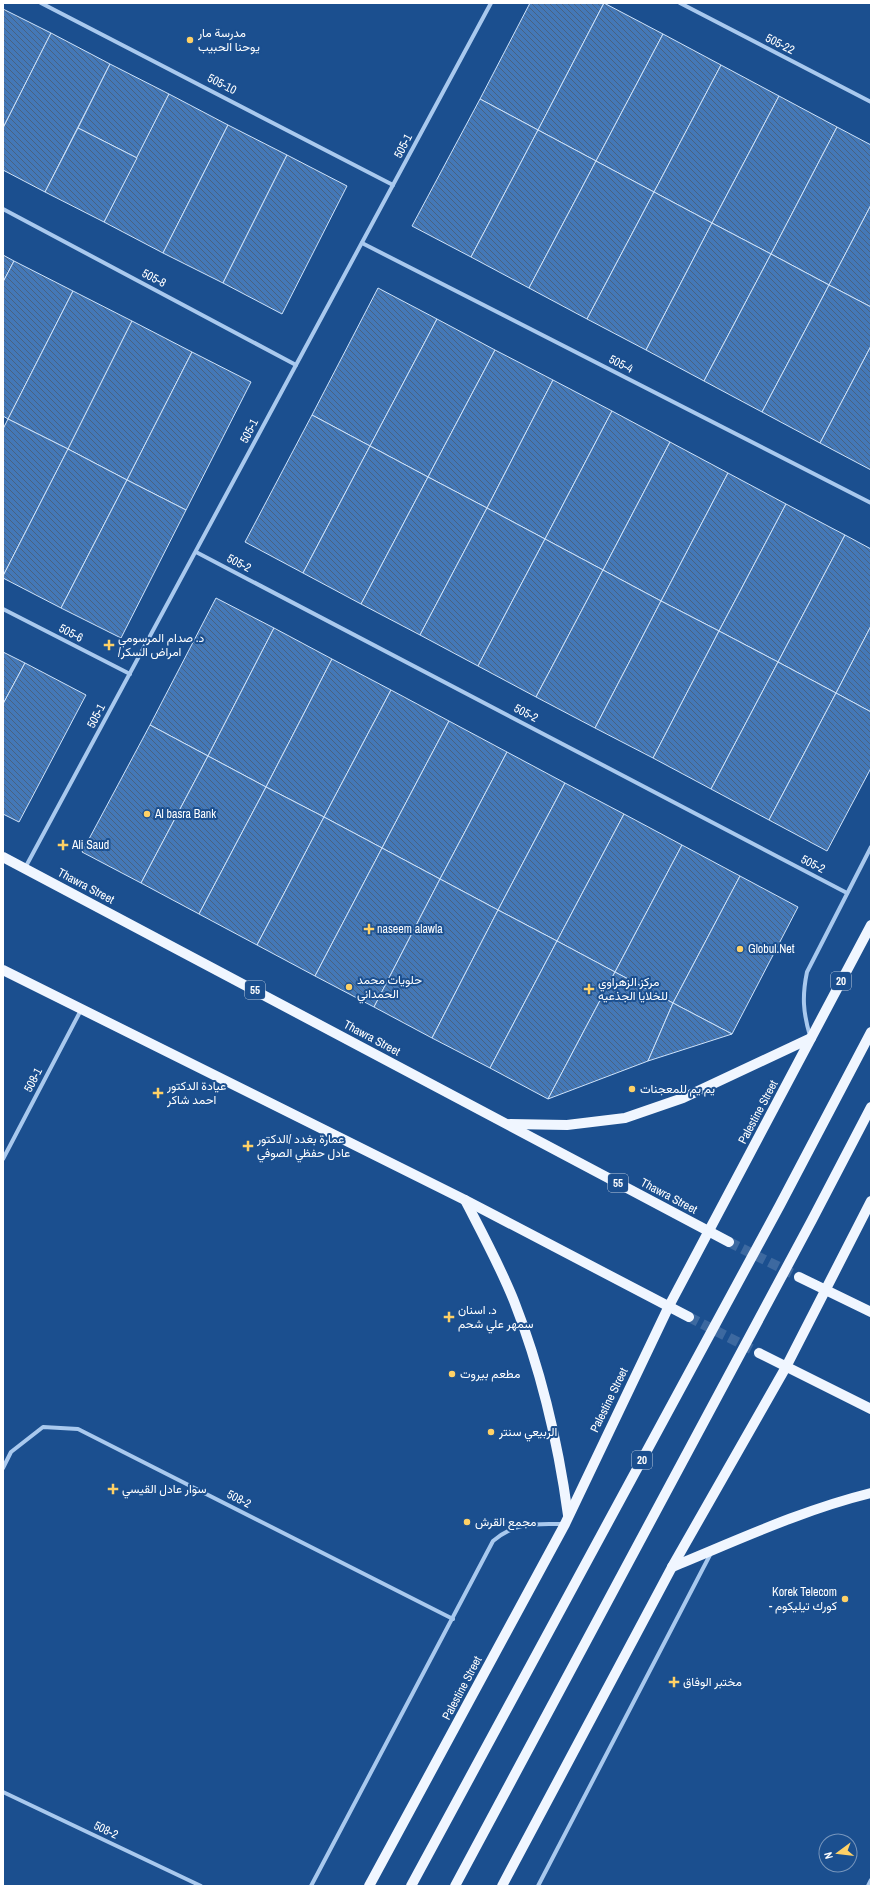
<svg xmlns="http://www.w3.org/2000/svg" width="874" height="1889" viewBox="0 0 874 1889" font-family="'Archivo Narrow',Vazirmatn,sans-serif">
  <defs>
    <pattern id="building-back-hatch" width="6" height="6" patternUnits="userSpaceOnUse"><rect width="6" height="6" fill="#4478b7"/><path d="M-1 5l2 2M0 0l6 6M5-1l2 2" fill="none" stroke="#486282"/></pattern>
  </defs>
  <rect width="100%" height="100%" fill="#1b4f8f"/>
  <g fill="url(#building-back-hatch)" stroke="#cfe3fa">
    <polygon points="530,3 604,3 538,130 480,99"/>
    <polygon points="604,3 663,34 596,161 538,130"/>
    <polygon points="3,9 51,33 3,128"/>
    <polygon points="51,33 110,64 45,192 3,170 3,128"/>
    <polygon points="663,34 721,65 654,192 596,161"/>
    <polygon points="110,64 169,94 137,158 78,128"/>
    <polygon points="721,65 779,96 712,223 654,192"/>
    <polygon points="169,94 228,125 163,253 104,222"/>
    <polygon points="779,96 837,127 771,254 712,223"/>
    <polygon points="480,99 538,130 471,257 412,226"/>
    <polygon points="228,125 287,155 223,283 163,253"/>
    <polygon points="837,127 871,145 871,205 829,285 771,254"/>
    <polygon points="78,128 137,158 104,222 45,192"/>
    <polygon points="538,130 596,161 529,288 471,257"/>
    <polygon points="287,155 347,186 282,314 223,283"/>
    <polygon points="596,161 654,192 587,319 529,288"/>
    <polygon points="654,192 712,223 646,350 587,319"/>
    <polygon points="871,205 871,307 829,285"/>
    <polygon points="712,223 771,254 704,381 646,350"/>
    <polygon points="771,254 829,285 762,412 704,381"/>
    <polygon points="3,255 14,261 3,282"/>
    <polygon points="14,261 73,291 8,419 3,416 3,282"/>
    <polygon points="829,285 871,307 871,346 820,443 762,412"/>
    <polygon points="378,288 437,319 370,446 312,415"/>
    <polygon points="73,291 132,321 68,449 8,419"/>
    <polygon points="437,319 495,350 428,477 370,446"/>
    <polygon points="132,321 192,352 127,480 68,449"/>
    <polygon points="871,346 871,470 820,443"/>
    <polygon points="495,350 553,380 487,508 428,477"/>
    <polygon points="192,352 251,382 186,510 127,480"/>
    <polygon points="553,380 612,411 545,539 487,508"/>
    <polygon points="612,411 670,442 603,570 545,539"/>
    <polygon points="312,415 370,446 303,573 245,542"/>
    <polygon points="8,419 68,449 3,576 3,429"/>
    <polygon points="670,442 728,473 661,601 603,570"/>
    <polygon points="370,446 428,477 361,604 303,573"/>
    <polygon points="68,449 127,480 61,608 3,578 3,576"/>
    <polygon points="728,473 786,504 719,631 661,601"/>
    <polygon points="428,477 487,508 420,635 361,604"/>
    <polygon points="127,480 186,510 121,638 61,608"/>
    <polygon points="786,504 845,535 778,662 719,631"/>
    <polygon points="487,508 545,539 478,666 420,635"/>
    <polygon points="845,535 871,549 871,626 836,693 778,662"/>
    <polygon points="545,539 603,570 536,697 478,666"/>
    <polygon points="603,570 661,601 595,728 536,697"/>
    <polygon points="216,598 274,628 208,756 150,725"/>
    <polygon points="661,601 719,631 653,758 595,728"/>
    <polygon points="871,626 871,712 836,693"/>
    <polygon points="274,628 332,659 266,787 208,756"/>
    <polygon points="719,631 778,662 711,789 653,758"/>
    <polygon points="3,652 25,663 3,704"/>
    <polygon points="332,659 391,690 324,817 266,787"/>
    <polygon points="778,662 836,693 769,820 711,789"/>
    <polygon points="25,663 86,695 19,822 3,814 3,704"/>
    <polygon points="391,690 449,721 382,848 324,817"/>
    <polygon points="836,693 871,712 871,768 827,851 769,820"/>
    <polygon points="449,721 507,752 440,879 382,848"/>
    <polygon points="150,725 208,756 141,883 82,852"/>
    <polygon points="507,752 565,783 498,910 440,879"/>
    <polygon points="208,756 266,787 199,914 141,883"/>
    <polygon points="565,783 624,814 557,941 498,910"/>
    <polygon points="266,787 324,817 257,945 199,914"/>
    <polygon points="624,814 682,845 615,972 557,941"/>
    <polygon points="324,817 382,848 315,976 257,945"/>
    <polygon points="682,845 740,876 673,1003 615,972"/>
    <polygon points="382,848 440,879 374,1007 315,976"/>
    <polygon points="740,876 798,907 732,1034 673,1003"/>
    <polygon points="440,879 498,910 432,1038 374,1007"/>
    <polygon points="498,910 557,941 490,1068 432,1038"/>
    <polygon points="557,941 615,972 548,1099 490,1068"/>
    <polygon points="615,972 673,1003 648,1061 548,1099"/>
    <polygon points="673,1003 732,1034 648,1061"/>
  </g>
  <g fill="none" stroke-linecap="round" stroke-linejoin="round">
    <g stroke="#3d69a0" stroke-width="10" stroke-dasharray="10 5" stroke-linecap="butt">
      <polyline points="729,1242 799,1277"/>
      <polyline points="689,1317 759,1353"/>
    </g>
    <g stroke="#a9c9ee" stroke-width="4">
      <polyline points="41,3 393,185"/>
      <polyline points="680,3 871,102"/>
      <polyline points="3,209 296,365"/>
      <polyline points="362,243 871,503"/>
      <polyline points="196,552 847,893"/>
      <polyline points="3,609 130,674"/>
      <polyline points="25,868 491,3"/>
      <path d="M 810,1036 C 803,1012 802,996 807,972 L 871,847"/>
      <polyline points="3,1159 81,1010"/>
      <polyline points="3,1468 11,1452 43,1427 78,1429 453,1619"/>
      <polyline points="3,1792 201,1886"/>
      <path d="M 311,1886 L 493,1541 C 517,1521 535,1524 564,1524"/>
      <polyline points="538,1886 711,1553"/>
      <polyline points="868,1886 871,1880"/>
    </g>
    <g stroke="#f0f6ff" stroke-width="10">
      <polyline points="3,857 729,1242"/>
      <polyline points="3,970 465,1200 689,1317"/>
      <polyline points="510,1124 567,1125 625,1118 683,1098 811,1038"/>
      <path d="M 465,1200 C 482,1233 500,1266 514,1301 C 541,1370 558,1442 568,1515"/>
      <polyline points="799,1277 871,1312"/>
      <polyline points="759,1353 871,1409"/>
      <path d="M 672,1567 C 738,1540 802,1510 871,1493"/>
      <polyline points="369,1886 565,1524 669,1306 871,925"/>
      <polyline points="502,1886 672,1567 786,1367 871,1201"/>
    </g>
    <g stroke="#f0f6ff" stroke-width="10">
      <polyline points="411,1886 780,1205 871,1032"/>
      <polyline points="455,1886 812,1220 871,1107"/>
    </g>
  </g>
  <g fill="#ffd166" stroke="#1b4f8f" stroke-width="1.5">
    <circle cx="190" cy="40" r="4"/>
    <path d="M107 639h4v4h4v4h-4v4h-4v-4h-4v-4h4z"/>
    <circle cx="147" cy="814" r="4"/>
    <path d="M61 839h4v4h4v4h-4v4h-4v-4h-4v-4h4z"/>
    <path d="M367 923h4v4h4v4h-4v4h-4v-4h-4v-4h4z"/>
    <circle cx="740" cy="949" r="4"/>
    <circle cx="349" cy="987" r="4"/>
    <path d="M587 983h4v4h4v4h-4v4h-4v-4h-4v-4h4z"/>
    <circle cx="632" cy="1089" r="4"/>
    <path d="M156 1087h4v4h4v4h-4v4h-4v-4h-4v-4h4z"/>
    <path d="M246 1140h4v4h4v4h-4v4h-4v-4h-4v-4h4z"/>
    <path d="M447 1311h4v4h4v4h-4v4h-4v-4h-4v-4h4z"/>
    <circle cx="452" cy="1374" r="4"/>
    <circle cx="491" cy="1432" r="4"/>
    <path d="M111 1483h4v4h4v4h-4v4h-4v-4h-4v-4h4z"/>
    <circle cx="467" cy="1522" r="4"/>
    <circle cx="845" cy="1599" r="4"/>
    <path d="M672 1676h4v4h4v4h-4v4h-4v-4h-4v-4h4z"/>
  </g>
  <g text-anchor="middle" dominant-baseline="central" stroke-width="4" stroke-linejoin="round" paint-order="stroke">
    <g fill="#1b4f8f" stroke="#bbcadd" stroke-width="1">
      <rect x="831" y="972" width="20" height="18" rx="3"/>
      <rect x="245" y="981" width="20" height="18" rx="3"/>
      <rect x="608" y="1174" width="20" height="18" rx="3"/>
      <rect x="632" y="1451" width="20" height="18" rx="3"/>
    </g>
    <g font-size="11" font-weight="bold" fill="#fff">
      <text x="841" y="981">20</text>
      <text x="255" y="990">55</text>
      <text x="618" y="1183">55</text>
      <text x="642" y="1460">20</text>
    </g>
    <g font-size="12" fill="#fff" stroke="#1b4f8f" text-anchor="start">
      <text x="198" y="33">مدرسة مار<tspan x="198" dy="14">يوحنا الحبيب</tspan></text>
      <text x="118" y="638">د. صدام المرسومي<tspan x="118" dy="14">/امراض السكر</tspan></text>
      <text x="155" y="814">Al basra Bank</text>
      <text x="72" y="845">Ali Saud</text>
      <text x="377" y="929">naseem alawla</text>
      <text x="748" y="949">Globul.Net</text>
      <text x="357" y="980">حلويات محمد<tspan x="357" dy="14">الحمداني</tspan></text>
      <text x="598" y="982">مركز الزهراوي<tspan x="598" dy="14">للخلايا الجذعيه</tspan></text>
      <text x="167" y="1086">عيادة الدكتور<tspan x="167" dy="14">احمد شاكر</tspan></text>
      <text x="640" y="1089">يم يم للمعجنات</text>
      <text x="257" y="1139">عمارة بغدد /الدكتور<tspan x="257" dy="14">عادل حفظي الصوفي</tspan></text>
      <text x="458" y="1310">د. اسنان<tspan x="458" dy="14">سمهر علي شحم</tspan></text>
      <text x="460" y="1374">مطعم بيروت</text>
      <text x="499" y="1432">الربيعي سنتر</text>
      <text x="122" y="1489">سوار عادل القيسي</text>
      <text x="475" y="1522">مجمع القرش</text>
      <text x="837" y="1592" text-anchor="end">Korek Telecom<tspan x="837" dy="14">- كورك تيليكوم</tspan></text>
      <text x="683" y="1682">مختبر الوفاق</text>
    </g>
    <g font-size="12" fill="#fff" stroke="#1b4f8f">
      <text transform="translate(780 44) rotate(27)">505-22</text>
      <text transform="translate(222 84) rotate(27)">505-10</text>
      <text transform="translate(403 146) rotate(-62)">505-1</text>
      <text transform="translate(154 278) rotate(28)">505-8</text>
      <text transform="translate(621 364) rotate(27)">505-4</text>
      <text transform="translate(249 431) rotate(-62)">505-1</text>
      <text transform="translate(239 563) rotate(28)">505-2</text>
      <text transform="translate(71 633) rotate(27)">505-6</text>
      <text transform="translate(526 713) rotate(28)">505-2</text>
      <text transform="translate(96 716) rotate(-62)">505-1</text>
      <text transform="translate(813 864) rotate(28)">505-2</text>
      <text transform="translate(86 886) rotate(28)">Thawra Street</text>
      <text transform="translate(372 1038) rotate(28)">Thawra Street</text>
      <text transform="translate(33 1080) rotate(-62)">508-1</text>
      <text transform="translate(758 1112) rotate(-62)">Palestine Street</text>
      <text transform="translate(669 1196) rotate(28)">Thawra Street</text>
      <text transform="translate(609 1400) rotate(-64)">Palestine Street</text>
      <text transform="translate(239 1499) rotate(27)">508-2</text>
      <text transform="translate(462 1688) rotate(-62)">Palestine Street</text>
      <text transform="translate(106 1830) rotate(25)">508-2</text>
    </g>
  </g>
  <rect width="874" height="1889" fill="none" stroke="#ffffff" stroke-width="8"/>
  <g transform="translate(838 1853) rotate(255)"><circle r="19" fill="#1b4f8f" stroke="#7695bc"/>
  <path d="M0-3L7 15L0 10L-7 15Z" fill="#ffd166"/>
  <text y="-6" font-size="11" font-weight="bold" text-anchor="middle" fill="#ffffff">N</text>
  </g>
</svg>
